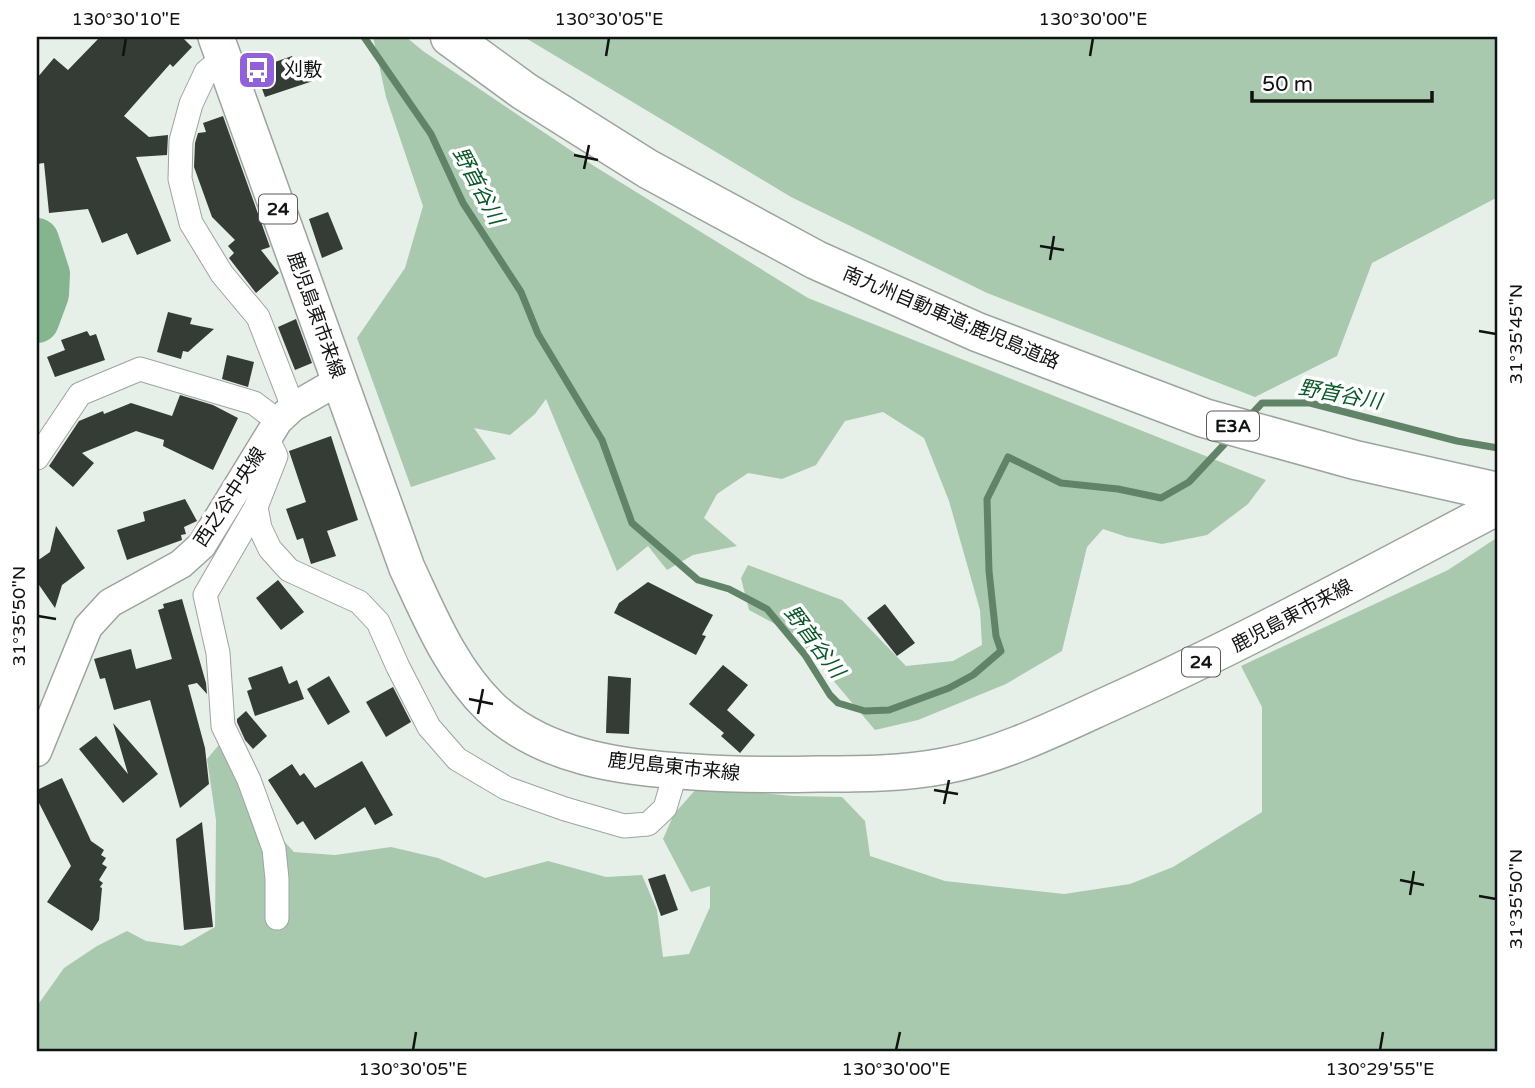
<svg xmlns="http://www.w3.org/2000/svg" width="1535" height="1088" viewBox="0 0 1535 1088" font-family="'Varela Round','Noto Sans JP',sans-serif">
  <rect width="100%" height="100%" fill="#e6f0e8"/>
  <g fill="#a8c9ae">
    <polygon points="373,37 406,37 423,51 594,166 808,298 1266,480 1248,504 1207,535 1162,544 1127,537 1103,529 1087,547 1062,651 1006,684 918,720 875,730 794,634 749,610 741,578 748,565 842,600 906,666 953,661 982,645 980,610 949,501 924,438 883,412 845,421 816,465 782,479 748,473 717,494 704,518 737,546 693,555 667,570 648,546 617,571 546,399 535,414 510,435 474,428 496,459 411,487 357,338 405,268 423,206 386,97"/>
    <polygon points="524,37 1033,37 1035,40 1036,37 1498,37 1498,197 1372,263 1337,356 1255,397 987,293 791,197"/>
    <polygon points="1498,537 1498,1051 37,1051 37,1006 64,968 97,946 127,931 146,941 182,946 215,927 216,820 207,759 223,740 257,812 294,852 335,855 391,847 438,858 485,878 548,861 606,877 642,875 657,910 663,957 689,954 710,907 710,886 691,892 663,839 674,814 698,787 793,796 842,797 865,821 870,856 945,881 1064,894 1130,884 1173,867 1262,812 1262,707 1241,666 1448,570"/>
  </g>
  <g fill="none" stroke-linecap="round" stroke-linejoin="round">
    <g stroke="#618468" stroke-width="7">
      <polyline points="364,37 431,134 463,203 521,292 538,334 602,440 632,523 698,580 729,589 767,609 805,655 830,695 838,703 865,711 889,710 949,688 973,675 1001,651 996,636 989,571 987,499 1008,457 1061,483 1118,489 1161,498 1189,482 1231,437"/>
      <polyline points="1248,418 1262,403 1310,403 1457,441 1498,448"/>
    </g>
    <polyline stroke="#84b58e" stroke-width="44" points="37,240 48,274 47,294 37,321"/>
  </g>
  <g fill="#353c36">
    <polygon points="100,37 182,37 192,47 173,67 170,64 124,116 149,137 168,135 167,155 136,157 171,241 137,255 127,233 102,243 88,209 49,213 44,163 37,164 37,78 54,58 68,70"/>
    <polygon points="292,56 295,63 309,59 316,80 265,97 255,69"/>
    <polygon points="223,116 270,247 261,250 279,273 256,293 229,258 234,253 228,246 235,240 212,217 194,167 195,143 198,133 206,132 203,123"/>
    <polygon points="328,212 343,249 322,258 309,219"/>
    <polygon points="168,312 192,318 190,324 214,329 188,352 183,351 181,359 157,352"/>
    <polygon points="296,319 312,363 295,370 278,327"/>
    <polygon points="87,331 90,336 96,334 105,360 55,377 47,357 65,350 61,340"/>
    <polygon points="227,355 254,362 248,387 222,379"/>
    <polygon points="180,395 213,405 238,418 213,470 163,446 164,440 136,431 82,453 94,463 73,487 49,466 79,421 103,411 104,414 131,403 172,416"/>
    <polygon points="331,436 358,520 327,531 336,556 311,564 303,538 297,540 286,509 306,502 289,451"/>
    <polygon points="185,499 197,521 184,527 186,534 181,535 182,540 127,560 117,530 145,521 143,512"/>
    <polygon points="56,526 85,568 62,585 55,608 37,582 37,561 50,552"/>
    <polygon points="278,580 304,612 281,630 256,598"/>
    <polygon points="648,582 713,615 702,635 706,636 696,655 614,613 619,603"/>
    <polygon points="182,599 206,683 207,694 197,683 188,685 205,748 209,784 180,808 150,700 114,710 105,678 100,679 94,659 131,649 136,669 172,659 158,610 164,608 163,604"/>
    <polygon points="885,604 915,643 897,656 867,618"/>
    <polygon points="723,665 748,685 727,710 755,735 740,753 721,736 724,733 689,704"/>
    <polygon points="282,666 289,684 297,680 304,699 255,716 247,691 252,689 248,678"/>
    <polygon points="329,676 350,712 328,725 307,689"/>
    <polygon points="608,676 631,678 629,734 606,733"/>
    <polygon points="393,687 411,722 386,737 366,702"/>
    <polygon points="246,711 267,736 253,749 245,740 237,722 237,719"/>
    <polygon points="113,723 158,774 123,803 79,749 96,736 128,774"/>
    <polygon points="362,761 393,815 375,825 365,807 315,840 303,821 297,825 268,780 292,764 300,776 304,773 315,788"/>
    <polygon points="62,778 91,841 104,850 101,855 106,858 102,864 107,867 99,880 103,883 100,887 102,888 99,920 92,931 47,902 71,866 37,799 37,790"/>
    <polygon points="202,822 213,927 184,930 176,839"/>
    <polygon points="665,874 678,910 661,916 648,879"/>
  </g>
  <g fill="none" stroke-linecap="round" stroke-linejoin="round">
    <defs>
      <g id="minor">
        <polyline points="223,58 206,72 191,104 181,141 180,179 191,223 222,274 258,317 293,407"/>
        <polyline points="267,438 276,456 256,507 260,528 270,549 289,570 359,602 378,622 398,667 429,727 457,759 506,788 565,809 624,826 648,824 665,808 676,771"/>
        <polyline points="37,458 80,394 140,369 254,403 278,421"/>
        <polyline points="256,507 205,595 218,653 223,726 249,780 274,849 277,879 277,918"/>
      </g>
      <polyline id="tertiary" points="37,752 88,627 110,603 181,564 202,545 278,421 293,407 340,380"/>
      <path id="primary" d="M 216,37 L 407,568 C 430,617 451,669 490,707 C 544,758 623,768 694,772 C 736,775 777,775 819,774 C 861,774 902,774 944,766 C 1003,755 1058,727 1113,702 C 1244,643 1370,574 1498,507"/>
      <polyline id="motorway" points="450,37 524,91 648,169 816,260 977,332 1204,418 1355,460 1498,492"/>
    </defs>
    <use href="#minor" stroke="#9ca59d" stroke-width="25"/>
    <use href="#tertiary" stroke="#9ca59d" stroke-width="31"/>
    <use href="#primary" stroke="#9ca59d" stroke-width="38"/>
    <use href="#motorway" stroke="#9ca59d" stroke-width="41"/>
    <use href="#minor" stroke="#fff" stroke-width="23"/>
    <use href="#tertiary" stroke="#fff" stroke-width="28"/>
    <use href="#primary" stroke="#fff" stroke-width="35"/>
    <use href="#motorway" stroke="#fff" stroke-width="38"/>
  </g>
  <path fill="none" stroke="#101311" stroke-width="2.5" d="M 123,56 L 126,38M 606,56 L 609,38M 1090,56 L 1093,38M 574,155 L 598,160M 584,169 L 589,145M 1040,246 L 1064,250M 1050,260 L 1054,236M 1479,331 L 1496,334M 38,616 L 56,619M 469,699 L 493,704M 478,714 L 483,689M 934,790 L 958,794M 944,804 L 949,780M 1400,880 L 1424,885M 1410,895 L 1414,871M 1479,896 L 1496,899M 413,1050 L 416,1032M 896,1050 L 900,1032M 1380,1050 L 1383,1032"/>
  <defs>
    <symbol id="bus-square" viewBox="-11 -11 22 22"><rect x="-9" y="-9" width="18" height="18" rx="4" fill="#9260d9" stroke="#fff"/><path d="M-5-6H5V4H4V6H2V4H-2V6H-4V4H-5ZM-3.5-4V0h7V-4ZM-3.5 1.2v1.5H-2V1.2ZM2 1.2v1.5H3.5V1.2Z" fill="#fff"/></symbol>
  </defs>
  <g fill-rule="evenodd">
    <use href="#bus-square" x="235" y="48" width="44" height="44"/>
  </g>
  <g text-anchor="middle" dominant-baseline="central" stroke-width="7" stroke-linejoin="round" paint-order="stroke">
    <g fill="#fff" stroke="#585a58" stroke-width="2">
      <rect x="259" y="194.5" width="38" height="29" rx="5"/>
      <rect x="1207" y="411.5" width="52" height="29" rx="5"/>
      <rect x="1182" y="647.5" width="38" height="29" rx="5"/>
    </g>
    <g font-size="18" font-weight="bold" fill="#101311">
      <text x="278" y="209">24</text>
      <text x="1233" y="426">E3A</text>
      <text x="1201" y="662">24</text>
    </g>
    <g font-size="19" fill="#101311" stroke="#fff" text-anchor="start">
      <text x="284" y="70">刈敷</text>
    </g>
    <g font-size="19" fill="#101311" stroke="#fff">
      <text transform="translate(316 315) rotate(70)">鹿児島東市来線</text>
      <text transform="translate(951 318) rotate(23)">南九州自動車道;鹿児島道路</text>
      <text transform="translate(230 497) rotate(-57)">西之谷中央線</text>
      <text transform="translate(1292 616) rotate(-28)">鹿児島東市来線</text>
      <text transform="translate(674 767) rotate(6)">鹿児島東市来線</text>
    </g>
    <g font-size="21" font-style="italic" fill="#095828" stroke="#fff">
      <text transform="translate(478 186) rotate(62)">野首谷川</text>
      <text transform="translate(1340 395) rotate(10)">野首谷川</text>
      <text transform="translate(814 642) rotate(53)">野首谷川</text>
    </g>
  </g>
  <rect width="1535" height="1088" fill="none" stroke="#ffffff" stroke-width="77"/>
  <path d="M1252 91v10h180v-10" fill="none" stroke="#101311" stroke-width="3.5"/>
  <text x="1262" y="91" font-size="21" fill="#101311" stroke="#ffffff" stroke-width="5" paint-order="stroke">50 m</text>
  <rect x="38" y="38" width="1458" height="1012" fill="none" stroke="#101311" stroke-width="2.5"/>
  <g font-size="18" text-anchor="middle" fill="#101311">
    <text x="126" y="25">130°30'10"E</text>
    <text x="609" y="25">130°30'05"E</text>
    <text x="1093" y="25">130°30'00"E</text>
    <text transform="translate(1516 334) rotate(-90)" y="6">31°35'45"N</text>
    <text transform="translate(19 616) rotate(-90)" y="6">31°35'50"N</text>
    <text transform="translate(1516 899) rotate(-90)" y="6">31°35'50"N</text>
    <text x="413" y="1075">130°30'05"E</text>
    <text x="896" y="1075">130°30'00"E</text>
    <text x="1380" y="1075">130°29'55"E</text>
  </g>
</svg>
